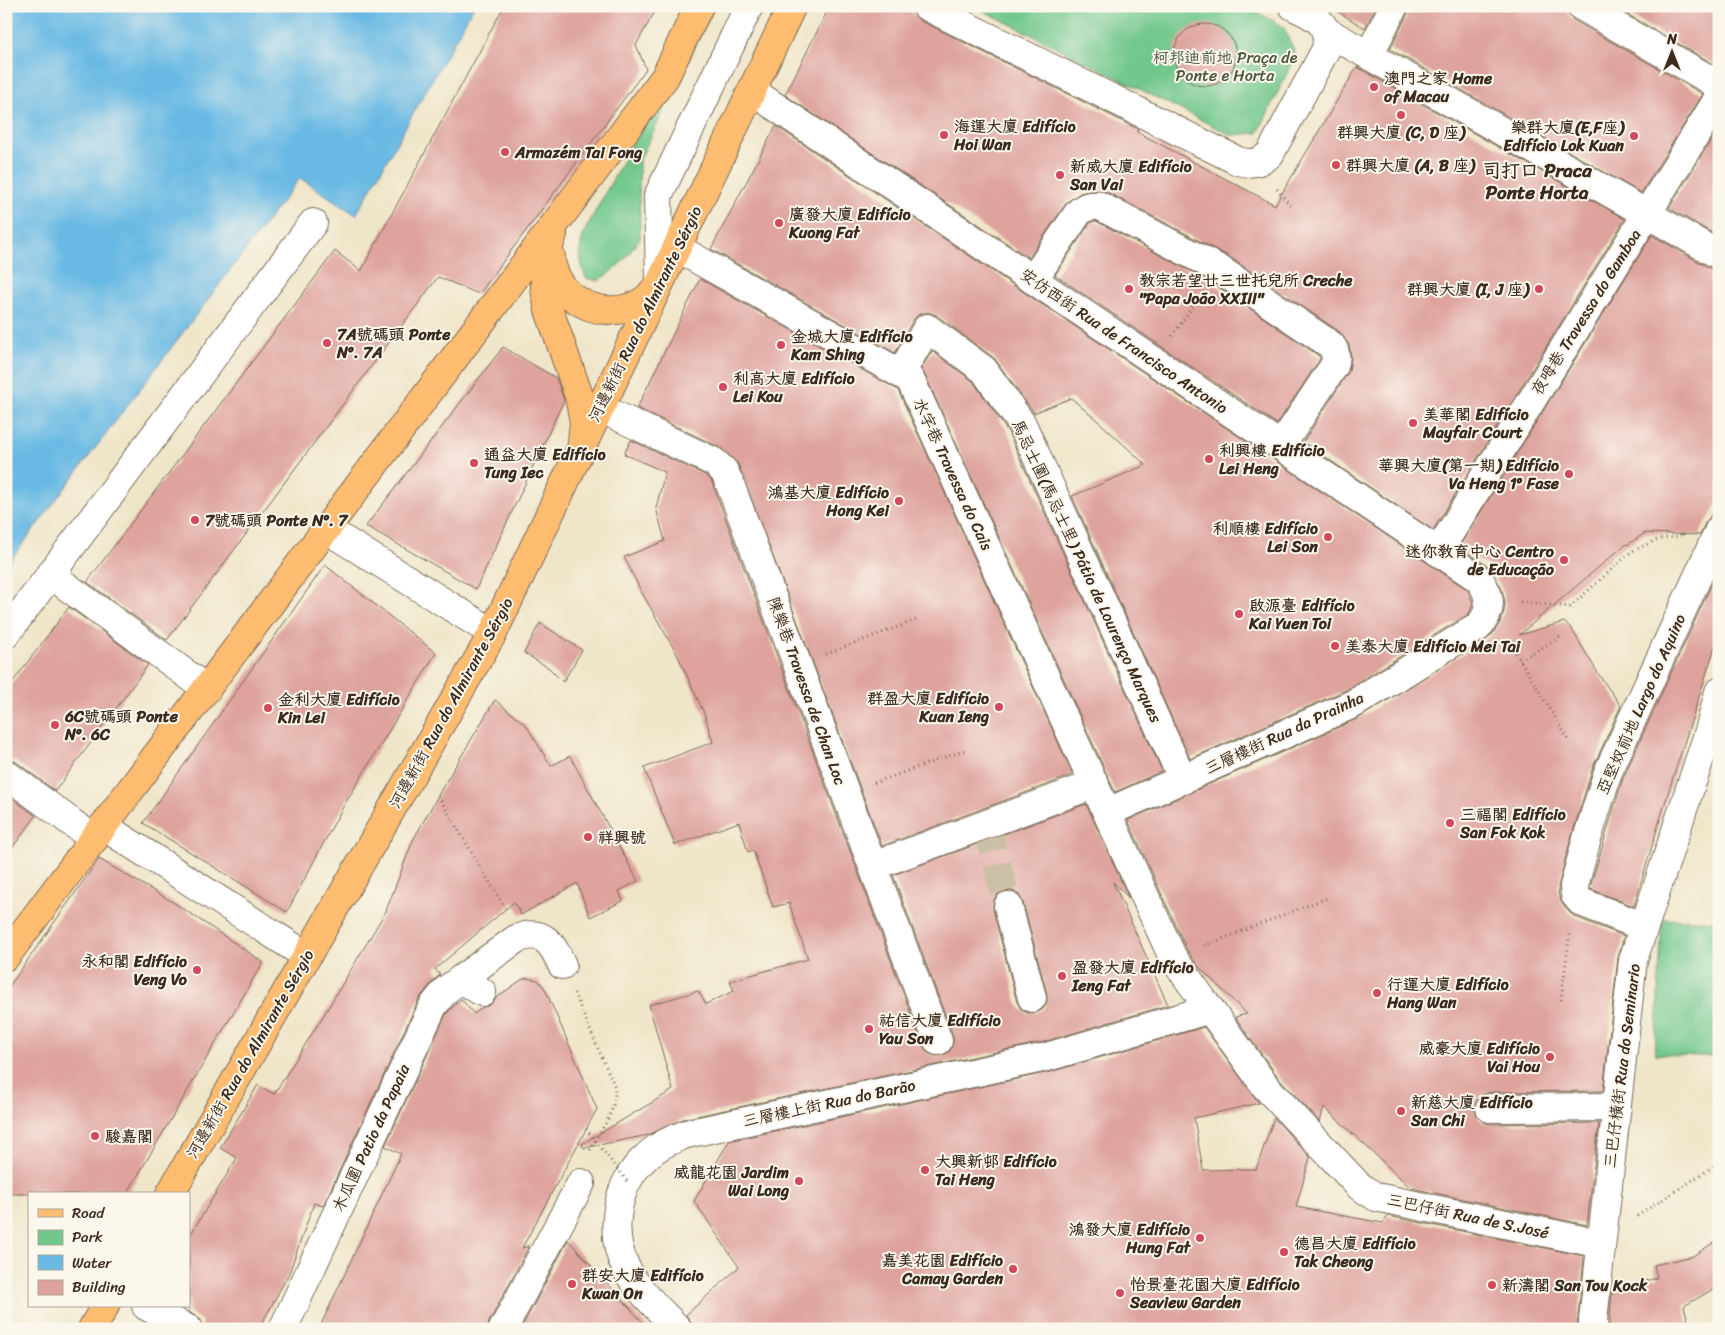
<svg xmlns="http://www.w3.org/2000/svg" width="1725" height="1335" viewBox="0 0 1725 1335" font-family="Sriracha,'LXGW WenKai TC',sans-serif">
  <rect width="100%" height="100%" fill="#fbf7ec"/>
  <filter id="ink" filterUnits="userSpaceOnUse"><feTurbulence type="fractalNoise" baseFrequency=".02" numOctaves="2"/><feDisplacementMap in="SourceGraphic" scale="10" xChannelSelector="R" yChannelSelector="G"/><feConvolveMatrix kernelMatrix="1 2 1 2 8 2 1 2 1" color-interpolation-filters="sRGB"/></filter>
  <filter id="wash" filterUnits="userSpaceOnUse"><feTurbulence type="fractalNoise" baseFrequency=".0096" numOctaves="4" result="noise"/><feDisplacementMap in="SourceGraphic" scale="20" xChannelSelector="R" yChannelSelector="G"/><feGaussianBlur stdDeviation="1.12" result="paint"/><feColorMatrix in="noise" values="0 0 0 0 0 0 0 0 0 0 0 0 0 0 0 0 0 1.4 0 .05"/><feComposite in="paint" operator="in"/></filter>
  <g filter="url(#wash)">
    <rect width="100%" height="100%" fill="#efe5c8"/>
    <g fill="#71c78c" stroke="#567855">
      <path d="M 707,6 L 715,6 L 639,161 L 640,238 L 625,259 L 611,272 L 598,281 L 586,278 C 579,260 578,251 584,232 Z"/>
      <polygon points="974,6 1245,6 1283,26 1296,55 1258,133 1231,135"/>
      <polygon points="1662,919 1719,921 1719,1057 1655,1054"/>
    </g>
    <polygon fill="#69b9e4" stroke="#527281" points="6,6 474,6 356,215 300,178 6,566"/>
    <g id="blocks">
      <g fill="#dea39d" fill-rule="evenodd">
        <polygon points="504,6 658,6 636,45 646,69 479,294 438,277 167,640 87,582 335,251 361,271"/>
        <polygon points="830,6 897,6 913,13 919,20 1138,129 1137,132 1275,205 1357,67 1625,219 1433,530 1303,442 1349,371 1351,357 1349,345 1340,332 1228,256 1107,192 1093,190 1080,193 1067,202 1029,258 785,95"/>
        <polygon points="1328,6 1376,6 1365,28"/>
        <polygon points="1409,6 1565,6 1568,14 1573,20 1703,94 1641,193 1390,49 1408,13"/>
        <polygon points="1613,6 1719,6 1719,67"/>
        <circle cx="1205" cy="55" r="31"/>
        <polygon points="776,126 1468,590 1473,603 1470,612 1467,615 1346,690 1190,759 1072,496 1146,465 1098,421 1071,398 1034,413 994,358 936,315 928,312 919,314 913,320 895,353 711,249"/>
        <polygon points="1719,127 1719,237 1669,208"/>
        <polygon points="1093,221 1096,221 1211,282 1319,356 1320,359 1277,424 1055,275 1090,223"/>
        <polygon points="1652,235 1711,269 1719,271 1719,498 1710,517 1705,523 1700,535 1645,533 1627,545 1626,544 1519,635 1564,622 1571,628 1599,675 1621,706 1593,767 1571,838 1558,887 1559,897 1563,905 1569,912 1575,917 1624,936 1618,958 1603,1091 1490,1092 1482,1095 1477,1100 1474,1108 1477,1116 1483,1122 1490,1124 1599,1123 1587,1225 1411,1188 1324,1107 1320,1122 1278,1077 1235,1017 1247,1014 1199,967 1187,950 1128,820 1359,718 1490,637 1500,623 1504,611 1505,602 1501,587 1488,566 1459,547"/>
        <polygon points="700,279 898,390 1073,775 882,846 738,464 721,448 637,408"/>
        <polygon points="503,347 556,378 564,400 476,589 366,526"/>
        <polygon points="932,351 973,381 1008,432 1162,771 1115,792 924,373 921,369"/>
        <path d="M 631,440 L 705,475 L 711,480 L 923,1046 L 928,1053 L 936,1056 L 944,1055 L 950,1051 L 953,1043 L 953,1036 L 893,875 L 1086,804 L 1129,898 L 1113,882 L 1168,1005 L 1043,1042 L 683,1119 L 648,1135 L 584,1148 L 582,1144 L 673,1090 L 649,1005 L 698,991 L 706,1004 L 734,991 L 730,981 L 808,959 L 789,903 L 773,907 L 753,850 L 748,852 L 739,822 L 675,845 L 644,768 L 713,742 L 704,713 L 677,654 L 642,593 L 624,557 L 665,541 L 656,508 L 665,472 L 624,454 ZM 1004,891 L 1013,891 L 1019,895 L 1023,902 L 1047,994 L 1047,1003 L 1043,1009 L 1036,1013 L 1027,1013 L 1021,1009 L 1017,1002 L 993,910 L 993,901 L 997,895 Z"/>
        <polygon points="325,565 436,653 340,812 287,912 143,823"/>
        <polygon points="1719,568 1719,634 1664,806 1634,906 1590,889 1590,887 1623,778"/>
        <polygon points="69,607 148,665 55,791 15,761 6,759 6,691"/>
        <polygon points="540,623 582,650 563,682 549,668 524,653"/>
        <polygon points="495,700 526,725 551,766 570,756 638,881 619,891 623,901 590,917 577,883 521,915 514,902 435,969 440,975 434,980 419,999 323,1206 314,1203 289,1273 259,1329 204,1329 201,1320 189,1312 189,1237 237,1158 220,1148 258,1085 274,1094 325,1013 386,911 413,840 444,785"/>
        <polygon points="6,794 36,816 6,856"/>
        <polygon points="99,859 176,904 263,962 127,1194 6,1194 6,991"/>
        <polygon points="526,978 538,980 545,989 597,1109 522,1248 529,1246 489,1322 488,1329 319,1329 401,1154 385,1146 446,1014 461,999 474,1014 483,1007 490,1005 496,998 521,980"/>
        <polygon points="1204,1027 1259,1103 1194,1118 1203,1170 1256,1169 1274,1118 1310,1157 1296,1207 1383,1223 1388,1216 1584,1256 1577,1329 693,1329 693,1325 686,1315 739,1267 694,1201 729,1141 1050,1072"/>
        <polygon points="1719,1239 1719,1286 1684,1306 1690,1329 1609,1329 1612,1290 1657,1278 1654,1265 1693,1256"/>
        <polygon points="568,1240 649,1329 521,1329"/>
      </g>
    </g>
  </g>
  <g filter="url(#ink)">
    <use href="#blocks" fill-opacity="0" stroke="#7a6b5a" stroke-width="1"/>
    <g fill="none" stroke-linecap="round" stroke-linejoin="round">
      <polyline stroke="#cbc0a6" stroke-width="28" stroke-dasharray="28 14" stroke-linecap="butt" points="986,824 1008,906"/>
      <defs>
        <g id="minor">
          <path d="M 926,6 L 1238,161 C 1251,165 1260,163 1270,154 L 1326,49 C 1331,22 1314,16 1293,6"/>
          <polyline points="1581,6 1719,85"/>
          <polyline points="1326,31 1719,255"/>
          <polyline points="1369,55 1394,6"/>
          <path d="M 752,91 L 1479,579 C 1492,597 1493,610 1478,627 L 1353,704 L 1108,812"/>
          <polyline points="677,248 910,379 1173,958 1266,1087 1359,1186 1376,1197 1601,1244"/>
          <polyline points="660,279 658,196 749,6"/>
          <path d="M 1033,280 L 1078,213 C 1085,206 1090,205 1100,206 L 1219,269 L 1331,345 C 1336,352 1337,358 1334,366 L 1281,446"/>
          <polyline points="901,373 927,328 984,370 1022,424 1183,780"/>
          <polyline points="600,408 714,462 724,471 730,484 938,1041"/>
          <polyline points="326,529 493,633"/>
          <polyline points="1438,552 1719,97"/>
          <polyline points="51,575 207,689"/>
          <polyline points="6,634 313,223"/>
          <polyline points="6,774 94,839"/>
          <polyline points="103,826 307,956"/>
          <polyline points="873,866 1095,784"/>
          <polyline points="1008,906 1032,998"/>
          <polyline points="1644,927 1581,902 1575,895 1574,886 1586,842 1608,772 1719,530"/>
          <path d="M 461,979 L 516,939 C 543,928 552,943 562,965"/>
          <polyline points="1490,1108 1617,1107"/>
          <polyline points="146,1306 188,1329"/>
          <polyline points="283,1329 433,1006 446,990 461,979 482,992"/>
          <polyline points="503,1329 581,1183"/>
          <path d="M 678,1329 C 661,1311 639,1292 627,1270 C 608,1234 615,1185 646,1157 C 657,1146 671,1140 686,1134 L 1047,1057 L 1210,1009"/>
          <polyline points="1593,1329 1593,1320 1633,960 1710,728 1719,692"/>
        </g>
        <g id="major">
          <polyline points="553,234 548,249 545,269 545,289 549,310 579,396 584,422 582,441"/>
          <path d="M 551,257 C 551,269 557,280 564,289 C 585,312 620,318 646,299 C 650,296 653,291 657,287"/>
          <polyline points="6,956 665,77 699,6"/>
          <polyline points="170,1194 493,633 792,6"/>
          <polyline points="92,1329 105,1306"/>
        </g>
      </defs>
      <use href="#minor" stroke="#7a6b5a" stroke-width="30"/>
      <use href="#major" stroke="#7a6b5a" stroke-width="30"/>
      <g stroke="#7a6b5a" stroke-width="3" stroke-dasharray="1 4" stroke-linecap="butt">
        <polyline points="1277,189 1290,205"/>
        <polyline points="1172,336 1200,296"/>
        <polyline points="1520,602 1570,607 1632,551 1659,539 1681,536"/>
        <polyline points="1508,640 1570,742"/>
        <polyline points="826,654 916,620"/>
        <polyline points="1520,660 1562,636"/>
        <polyline points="874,783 968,749"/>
        <polyline points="438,796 505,908"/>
        <polyline points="1204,946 1327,898"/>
        <path d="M 574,993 L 614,1085 C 620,1107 599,1133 589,1152"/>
        <polyline points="1561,1000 1570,932"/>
        <polyline points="1637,1216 1719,1163"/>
      </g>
      <use href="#minor" stroke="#fff" stroke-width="28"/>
      <use href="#major" stroke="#febc70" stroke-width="28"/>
      <polyline stroke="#7a6b5a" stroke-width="3" stroke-dasharray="1 4" stroke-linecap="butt" points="586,1129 627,1181"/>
    </g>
  </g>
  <g fill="#d1495b" stroke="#fbf7ec" stroke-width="2">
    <circle cx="1374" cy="87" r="5"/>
    <circle cx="1401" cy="115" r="5"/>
    <circle cx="944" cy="135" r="5"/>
    <circle cx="1634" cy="136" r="5"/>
    <circle cx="505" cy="152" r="5"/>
    <circle cx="1336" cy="165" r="5"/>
    <circle cx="1060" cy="175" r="5"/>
    <circle cx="779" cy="223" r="5"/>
    <circle cx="1129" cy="289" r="5"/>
    <circle cx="1539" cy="289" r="5"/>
    <circle cx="327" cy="343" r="5"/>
    <circle cx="781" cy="345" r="5"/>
    <circle cx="723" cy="387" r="5"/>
    <circle cx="1413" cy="423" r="5"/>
    <circle cx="1209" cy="459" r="5"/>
    <circle cx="474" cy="463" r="5"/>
    <circle cx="1569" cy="474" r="5"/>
    <circle cx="899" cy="501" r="5"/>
    <circle cx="195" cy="520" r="5"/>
    <circle cx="1328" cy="537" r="5"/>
    <circle cx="1564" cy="560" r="5"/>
    <circle cx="1239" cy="614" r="5"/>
    <circle cx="1335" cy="646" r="5"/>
    <circle cx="999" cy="707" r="5"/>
    <circle cx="268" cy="708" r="5"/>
    <circle cx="55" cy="725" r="5"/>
    <circle cx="1450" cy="823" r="5"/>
    <circle cx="588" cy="837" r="5"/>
    <circle cx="197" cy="970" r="5"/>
    <circle cx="1062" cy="976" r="5"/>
    <circle cx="1377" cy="993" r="5"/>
    <circle cx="869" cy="1029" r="5"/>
    <circle cx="1550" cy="1057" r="5"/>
    <circle cx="1401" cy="1111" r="5"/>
    <circle cx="95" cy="1136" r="5"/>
    <circle cx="925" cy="1170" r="5"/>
    <circle cx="799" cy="1181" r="5"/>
    <circle cx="1200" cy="1238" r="5"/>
    <circle cx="1284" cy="1252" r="5"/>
    <circle cx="1013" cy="1269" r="5"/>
    <circle cx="572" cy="1284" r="5"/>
    <circle cx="1492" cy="1285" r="5"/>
    <circle cx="1120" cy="1293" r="5"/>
  </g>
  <g text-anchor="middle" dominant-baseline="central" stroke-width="4" stroke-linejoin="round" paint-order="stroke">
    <g font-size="16" fill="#4b593f" stroke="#fbf7ec">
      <text x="1225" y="57">柯邦迪前地 Praça de<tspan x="1225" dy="18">Ponte e Horta</tspan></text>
    </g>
    <g font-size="16" font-weight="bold" fill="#3b2a1e" stroke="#fbf7ec" text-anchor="start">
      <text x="1384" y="78">澳門之家 Home<tspan x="1384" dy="18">of Macau</tspan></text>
      <text x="954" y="126">海運大廈 Edifício<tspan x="954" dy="18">Hoi Wan</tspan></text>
      <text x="1624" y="127" text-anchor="end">樂群大廈(E,F座)<tspan x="1624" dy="18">Edifício Lok Kuan</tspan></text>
      <text x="1401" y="132" text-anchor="middle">群興大廈 (C, D 座)</text>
      <text x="515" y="152">Armazém Tai Fong</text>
      <text x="1346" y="165">群興大廈 (A, B 座)</text>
      <text x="1070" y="166">新威大廈 Edifício<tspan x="1070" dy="18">San Vai</tspan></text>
      <text x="789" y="214">廣發大廈 Edifício<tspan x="789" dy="18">Kuong Fat</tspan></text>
      <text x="1139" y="280">教宗若望廿三世托兒所 Creche<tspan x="1139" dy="18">"Papa João XXIII"</tspan></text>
      <text x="1529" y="289" text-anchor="end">群興大廈 (I, J 座)</text>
      <text x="337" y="334">7A號碼頭 Ponte<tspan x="337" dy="18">Nº. 7A</tspan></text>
      <text x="791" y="336">金城大廈 Edifício<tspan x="791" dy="18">Kam Shing</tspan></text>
      <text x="733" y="378">利高大廈 Edifício<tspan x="733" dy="18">Lei Kou</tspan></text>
      <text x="1423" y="414">美華閣 Edifício<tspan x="1423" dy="18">Mayfair Court</tspan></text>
      <text x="1219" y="450">利興樓 Edifício<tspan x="1219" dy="18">Lei Heng</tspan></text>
      <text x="484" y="454">通益大廈 Edifício<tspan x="484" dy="18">Tung Iec</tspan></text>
      <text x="1559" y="465" text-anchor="end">華興大廈(第一期) Edifício<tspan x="1559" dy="18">Va Heng 1º Fase</tspan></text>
      <text x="889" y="492" text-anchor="end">鴻基大廈 Edifício<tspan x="889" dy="18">Hong Kei</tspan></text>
      <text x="205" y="520">7號碼頭 Ponte Nº. 7</text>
      <text x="1318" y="528" text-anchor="end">利順樓 Edifício<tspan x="1318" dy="18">Lei Son</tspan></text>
      <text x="1554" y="551" text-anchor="end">迷你教育中心 Centro<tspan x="1554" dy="18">de Educação</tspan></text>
      <text x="1249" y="605">啟源臺 Edifício<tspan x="1249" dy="18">Kai Yuen Toi</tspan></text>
      <text x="1345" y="646">美泰大廈 Edifício Mei Tai</text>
      <text x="989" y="698" text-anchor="end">群盈大廈 Edifício<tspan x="989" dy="18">Kuan Ieng</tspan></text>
      <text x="278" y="699">金利大廈 Edifício<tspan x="278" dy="18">Kin Lei</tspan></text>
      <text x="65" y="716">6C號碼頭 Ponte<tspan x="65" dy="18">Nº. 6C</tspan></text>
      <text x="1460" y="814">三福閣 Edifício<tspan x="1460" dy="18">San Fok Kok</tspan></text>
      <text x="598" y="837">祥興號</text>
      <text x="187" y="961" text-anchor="end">永和閣 Edifício<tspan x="187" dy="18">Veng Vo</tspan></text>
      <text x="1072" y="967">盈發大廈 Edifício<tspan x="1072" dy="18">Ieng Fat</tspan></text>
      <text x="1387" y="984">行運大廈 Edifício<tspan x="1387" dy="18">Hang Wan</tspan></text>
      <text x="879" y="1020">祐信大廈 Edifício<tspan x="879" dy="18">Yau Son</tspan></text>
      <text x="1540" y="1048" text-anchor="end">威豪大廈 Edifício<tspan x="1540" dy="18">Vai Hou</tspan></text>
      <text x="1411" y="1102">新慈大廈 Edifício<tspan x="1411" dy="18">San Chi</tspan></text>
      <text x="105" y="1136">駿嘉閣</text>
      <text x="935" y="1161">大興新邨 Edifício<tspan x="935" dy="18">Tai Heng</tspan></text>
      <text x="789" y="1172" text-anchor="end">威龍花園 Jardim<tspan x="789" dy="18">Wai Long</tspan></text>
      <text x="1190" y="1229" text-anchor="end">鴻發大廈 Edifício<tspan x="1190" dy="18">Hung Fat</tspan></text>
      <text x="1294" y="1243">德昌大廈 Edifício<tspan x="1294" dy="18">Tak Cheong</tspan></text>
      <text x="1003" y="1260" text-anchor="end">嘉美花園 Edifício<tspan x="1003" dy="18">Camay Garden</tspan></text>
      <text x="582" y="1275">群安大廈 Edifício<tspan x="582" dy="18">Kwan On</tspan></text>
      <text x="1130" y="1284">怡景臺花園大廈 Edifício<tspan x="1130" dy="18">Seaview Garden</tspan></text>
      <text x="1502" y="1285">新濤閣 San Tou Kock</text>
    </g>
    <g font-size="16" fill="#3b2a1e" stroke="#fbf7ec">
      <text transform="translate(1586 312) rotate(-58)">夜呣巷 Travessa do Gamboa</text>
      <text transform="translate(645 314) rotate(-64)">河邊新街 Rua do Almirante Sérgio</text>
      <text transform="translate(1124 341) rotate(34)">安仿西街 Rua de Francisco Antonio</text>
      <text transform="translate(953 474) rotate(65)">水字巷 Travessa do Cais</text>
      <text transform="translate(1087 571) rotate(65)">馬忌士圍(馬忌士里) Pátio de Lourenço Marques</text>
      <text transform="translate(807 691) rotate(70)">陳樂巷 Travessa de Chan Loc</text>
      <text transform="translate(451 703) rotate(-61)">河邊新街 Rua do Almirante Sérgio</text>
      <text transform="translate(1641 704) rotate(-66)">亞堅奴前地 Largo do Aquino</text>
      <text transform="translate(1284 733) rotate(-25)">三層樓街 Rua da Prainha</text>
      <text transform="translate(250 1054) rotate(-60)">河邊新街 Rua do Almirante Sérgio</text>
      <text transform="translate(1622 1066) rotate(-83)">三巴仔橫街 Rua do Seminario</text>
      <text transform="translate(829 1103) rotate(-12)">三層樓上街 Rua do Barão</text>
      <text transform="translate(371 1138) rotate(-65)">木瓜圍 Patio da Papaia</text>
      <text transform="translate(1468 1216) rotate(12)">三巴仔街 Rua de S.José</text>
    </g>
    <g font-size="19" font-weight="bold" fill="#3b2a1e" stroke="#fbf7ec">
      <text x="1537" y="170">司打口 Praca<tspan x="1537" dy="22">Ponte Horta</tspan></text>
    </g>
  </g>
  <rect width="1725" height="1335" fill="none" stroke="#fbf7ec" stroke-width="25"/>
  <rect x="28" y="1192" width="162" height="115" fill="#fbf7ec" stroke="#aea59a"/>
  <rect x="38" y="1209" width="25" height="8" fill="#febc70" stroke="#aea59a"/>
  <text x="72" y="1218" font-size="15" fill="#3b2a1e">Road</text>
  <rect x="38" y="1230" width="25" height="15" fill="#71c78c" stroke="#aea59a"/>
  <text x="72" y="1242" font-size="15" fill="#3b2a1e">Park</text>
  <rect x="38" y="1255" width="25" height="15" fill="#69b9e4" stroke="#aea59a"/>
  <text x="72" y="1268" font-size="15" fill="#3b2a1e">Water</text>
  <rect x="38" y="1280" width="25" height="15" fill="#dea39d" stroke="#aea59a"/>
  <text x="72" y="1292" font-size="15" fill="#3b2a1e">Building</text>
  <g transform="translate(1672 52)" stroke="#fbf7ec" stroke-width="4" paint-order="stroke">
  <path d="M0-4L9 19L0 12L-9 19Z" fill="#3b2a1e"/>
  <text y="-8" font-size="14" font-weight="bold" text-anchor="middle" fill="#3b2a1e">N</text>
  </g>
</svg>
